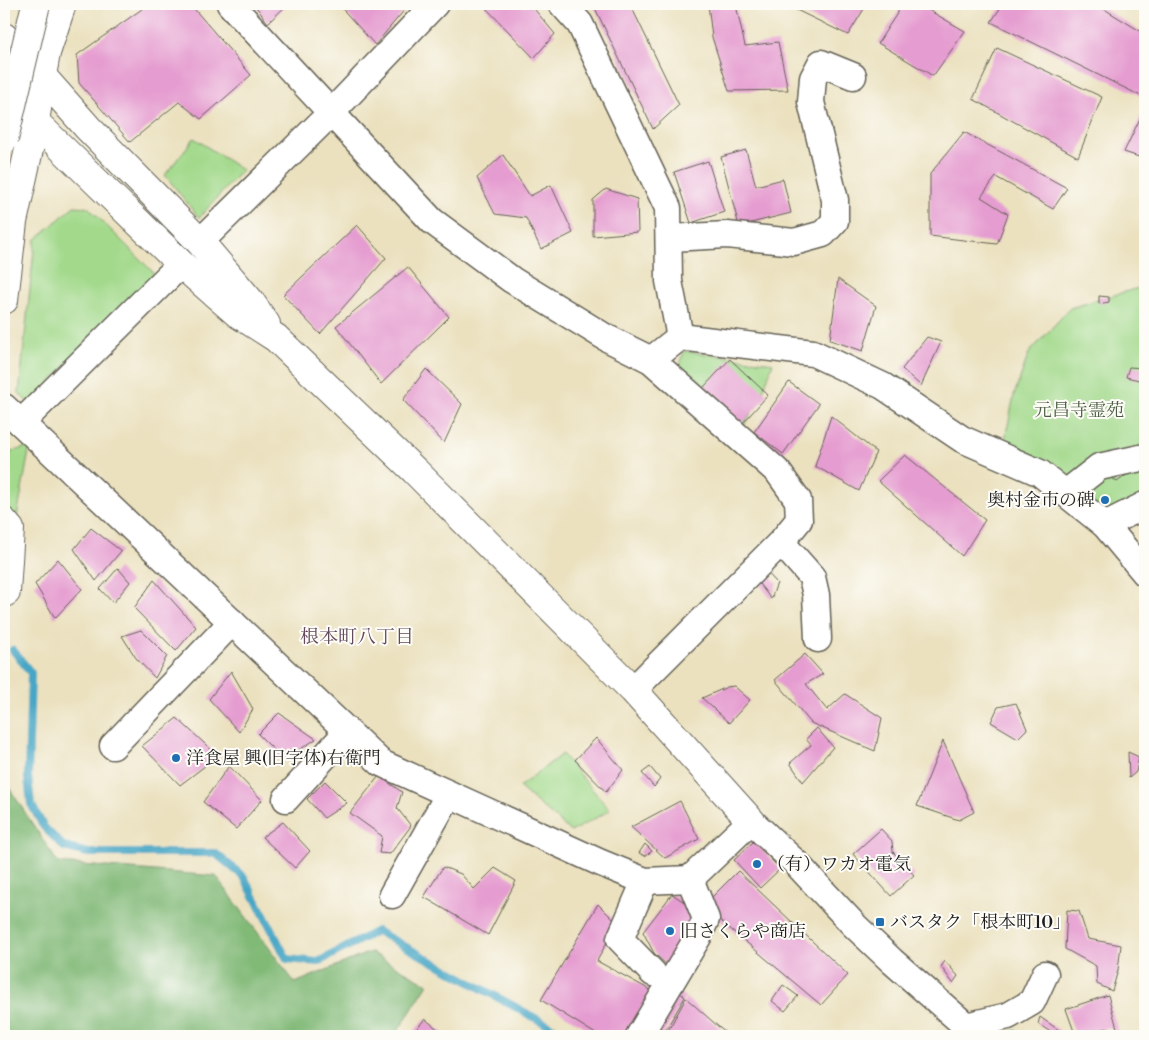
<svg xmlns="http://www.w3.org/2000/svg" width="1149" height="1040" viewBox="0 0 1149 1040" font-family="'Libre Bodoni','Noto Serif JP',serif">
  <rect width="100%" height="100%" fill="#fdfcf7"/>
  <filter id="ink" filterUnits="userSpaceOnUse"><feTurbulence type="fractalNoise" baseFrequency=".02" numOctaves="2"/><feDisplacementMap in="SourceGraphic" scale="10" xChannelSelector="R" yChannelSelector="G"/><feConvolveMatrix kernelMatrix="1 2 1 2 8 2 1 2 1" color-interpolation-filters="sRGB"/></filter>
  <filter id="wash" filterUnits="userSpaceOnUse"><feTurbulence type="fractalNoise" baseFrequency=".0096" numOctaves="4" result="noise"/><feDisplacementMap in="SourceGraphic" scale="20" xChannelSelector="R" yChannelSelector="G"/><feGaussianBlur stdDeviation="1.12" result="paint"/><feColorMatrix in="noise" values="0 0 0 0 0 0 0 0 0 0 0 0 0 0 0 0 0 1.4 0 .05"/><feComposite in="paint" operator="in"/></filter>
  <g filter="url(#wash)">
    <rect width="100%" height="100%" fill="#ebe1bf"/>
    <g fill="#a2d98b" stroke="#5f7a54">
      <polygon points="194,138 242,170 199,218 165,175"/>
      <polygon points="74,206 88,207 154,273 29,404 19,393 35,240"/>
      <polygon points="1145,286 1145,512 1124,526 1005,440 1014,395 1029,353 1070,308"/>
      <polygon points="684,351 773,363 761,397 742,429 678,372"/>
      <polygon points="30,446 15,528 4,513 4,493 11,452"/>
      <polygon points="562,754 610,810 571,832 519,787"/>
    </g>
    <polygon fill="#81b977" stroke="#4e6a4a" points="4,780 58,863 216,876 295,983 370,952 428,984 395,1036 4,1036"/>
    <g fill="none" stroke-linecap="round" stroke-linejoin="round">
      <g stroke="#46a6c5" stroke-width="8">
        <polyline points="13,650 31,673 28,777 31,804 44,827 64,847 88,853 215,853 244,877 287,959 318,962 377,931 568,1036"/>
        <polyline points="1009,1036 1015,1034 1018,1036"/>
      </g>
    </g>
    <g id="blocks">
      <g fill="#e59cd0">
        <polygon points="149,4 190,4 251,75 201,119 179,102 130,142 79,83 77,55"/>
        <polygon points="254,4 288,4 268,23"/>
        <polygon points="338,4 404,4 407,7 375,45"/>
        <polygon points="489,4 530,4 555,34 534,58 485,7"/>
        <polygon points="593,4 630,4 679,105 653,129"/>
        <polygon points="708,4 733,4 736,5 745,46 778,42 788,90 729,91 712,37"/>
        <polygon points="784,4 867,4 848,35"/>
        <polygon points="903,4 918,4 965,31 933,76 878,43"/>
        <polygon points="1003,4 1096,4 1145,34 1145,98 991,22"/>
        <polygon points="997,48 1102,97 1078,157 973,99"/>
        <polygon points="1145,108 1145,159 1124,152"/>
        <polygon points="964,132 1067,188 1053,209 996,177 981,197 1008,214 997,244 930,236 930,174"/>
        <polygon points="746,150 756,186 783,179 791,213 739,226 721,157"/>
        <polygon points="503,155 530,196 551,185 573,233 541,249 526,218 495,214 477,178"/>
        <polygon points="708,161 724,212 691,223 674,172"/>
        <polygon points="606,189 637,199 638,232 593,236 593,200"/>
        <polygon points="357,225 386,258 320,334 283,295"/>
        <polygon points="408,267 449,317 381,384 336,326"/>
        <polygon points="838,279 876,306 863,351 830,340"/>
        <polygon points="1099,296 1109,297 1109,302 1099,304"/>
        <polygon points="927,337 941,342 921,386 902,369"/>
        <polygon points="730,359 768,395 742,424 703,388"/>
        <polygon points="1129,367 1143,368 1139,380 1126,377"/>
        <polygon points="426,369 462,404 444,443 403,400"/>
        <polygon points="789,382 819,404 783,454 754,432"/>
        <polygon points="831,416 876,452 859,491 815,466"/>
        <polygon points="905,455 985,520 962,556 878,481"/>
        <polygon points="1107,474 1128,474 1117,482"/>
        <polygon points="91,528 121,551 96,581 74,549"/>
        <polygon points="58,559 82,589 55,618 35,584"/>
        <polygon points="118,568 130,582 113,603 100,589"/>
        <polygon points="763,568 777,583 771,599 753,576"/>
        <polygon points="154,580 196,627 176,651 134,608"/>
        <polygon points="141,630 167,656 155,678 136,658 122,636"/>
        <polygon points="805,654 823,674 806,684 827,710 845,694 882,718 875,751 811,723 775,680"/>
        <polygon points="231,671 253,709 239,732 209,699"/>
        <polygon points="734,686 750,700 729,723 702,698 727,687"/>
        <polygon points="1016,703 1027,729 1018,738 991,722 998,707"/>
        <polygon points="279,713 316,739 284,760 258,734"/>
        <polygon points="177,718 218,756 180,785 142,746"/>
        <polygon points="817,728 833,747 803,782 790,763 811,745 806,739"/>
        <polygon points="596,738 623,770 606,792 575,760"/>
        <polygon points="943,741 974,812 959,820 917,806"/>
        <polygon points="1128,752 1139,757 1136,772 1129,778"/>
        <polygon points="229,766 262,800 236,829 203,802"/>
        <polygon points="650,767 660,779 654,787 642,773"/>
        <polygon points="379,776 402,792 397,808 411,826 390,854 379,853 382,836 350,813"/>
        <polygon points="325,781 347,803 324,818 307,799"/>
        <polygon points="680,801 699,839 665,858 631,827"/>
        <polygon points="283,822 310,851 295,868 262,837"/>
        <polygon points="881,829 892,841 893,852 914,875 891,896 853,854"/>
        <polygon points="754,841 780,869 760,888 734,860"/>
        <polygon points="645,844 652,851 645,856 639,853"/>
        <polygon points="443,867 461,874 474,889 495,868 516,881 488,935 424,897"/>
        <polygon points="738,871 848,975 821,1005 703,906"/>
        <polygon points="672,894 692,907 697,930 671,969 654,953 643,932"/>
        <polygon points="598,904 617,923 597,961 652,991 624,1036 599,1036 541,1000"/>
        <polygon points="1067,910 1079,911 1088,939 1121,945 1118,970 1112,991 1097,984 1096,966 1065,949"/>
        <polygon points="945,961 958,976 953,983 941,967"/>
        <polygon points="783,985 798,996 785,1011 772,1001"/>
        <polygon points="677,990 685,997 662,1036 649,1036"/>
        <polygon points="1108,995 1118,1032 1109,1028 1075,1034 1066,1009"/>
        <polygon points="686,998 729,1036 665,1036"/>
        <polygon points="1040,1017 1063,1033 1061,1036 1057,1036 1038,1024"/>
        <polygon points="425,1019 444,1034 442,1036 410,1036"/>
      </g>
    </g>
  </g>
  <g filter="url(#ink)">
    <use href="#blocks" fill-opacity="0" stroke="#646155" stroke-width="1"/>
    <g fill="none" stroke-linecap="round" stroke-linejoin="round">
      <defs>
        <g id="minor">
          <polyline points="230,4 432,221 512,280 605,337 651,360 778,472 798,500 799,520 781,542 633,690"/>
          <polyline points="562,4 580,24 668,208 669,281 680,337"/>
          <polyline points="670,238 727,235 794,242 823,234 835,221 835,200 811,102 813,78 821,63 853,76"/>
          <polyline points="200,242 331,113 435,4"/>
          <polyline points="651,360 680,337 813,353 883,386 962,439 1040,473 1105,525 1145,573"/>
          <polyline points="4,407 381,763 601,863 645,881 690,879 751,821 796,863 855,926 892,961 966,1026 971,1036"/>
          <polyline points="21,423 181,264"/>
          <polyline points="1066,493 1099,467 1145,457"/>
          <polyline points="1105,525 1145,505"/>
          <polyline points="781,542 812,577 816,595 818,639"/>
          <polyline points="113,746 232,622"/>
          <polyline points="286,799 347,732"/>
          <polyline points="645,881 620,939 653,973"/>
          <polyline points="392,895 449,794"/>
          <polyline points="966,1026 1008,1016 1032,1002 1045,974"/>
          <polyline points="639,1036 698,937 706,919 690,879"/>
        </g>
        <g id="tertiary">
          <polyline points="4,37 42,76 88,128 200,242 250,301 266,324"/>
          <polyline points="20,107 35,122 181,264 237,313 276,338 415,471 633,690 751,821"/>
        </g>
        <g id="trunk">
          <polyline points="4,300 13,222 35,122 42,76 46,53 62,4"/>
          <polyline points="4,522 10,529 6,592 4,593"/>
        </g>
      </defs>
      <use href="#minor" stroke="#646155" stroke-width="29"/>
      <use href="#tertiary" stroke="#646155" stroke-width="30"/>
      <use href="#trunk" stroke="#646155" stroke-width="30"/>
      <use href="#minor" stroke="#fff" stroke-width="26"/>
      <use href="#tertiary" stroke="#fff" stroke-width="28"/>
      <use href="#trunk" stroke="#fff" stroke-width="28"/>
      <defs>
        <polyline id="trunk-bridge" points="4,139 36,4"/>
      </defs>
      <use href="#trunk-bridge" stroke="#646155" stroke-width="30" stroke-linecap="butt"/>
      <use href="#trunk-bridge" stroke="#fff" stroke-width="28"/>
    </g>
  </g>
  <g fill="#1f6fb2" stroke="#fdfcf7" stroke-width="2">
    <circle cx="1105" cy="500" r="5"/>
    <circle cx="176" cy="758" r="5"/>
    <circle cx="757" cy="864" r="5"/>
    <rect x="875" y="917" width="10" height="10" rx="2.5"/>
    <circle cx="670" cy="931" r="5"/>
  </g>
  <g text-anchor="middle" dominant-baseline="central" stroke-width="4" stroke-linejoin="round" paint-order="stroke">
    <g font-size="18" fill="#4b5e43" stroke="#fdfcf7">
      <text x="1079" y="410">元昌寺霊苑</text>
    </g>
    <g font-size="18" fill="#1c1c1c" stroke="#fdfcf7" text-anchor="start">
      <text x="1095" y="500" text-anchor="end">奥村金市の碑</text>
      <text x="186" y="758">洋食屋 興(旧字体)右衛門</text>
      <text x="767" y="864">（有）ワカオ電気</text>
      <text x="890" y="922">バスタク「根本町10」</text>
      <text x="680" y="931">旧さくらや商店</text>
    </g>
    <g font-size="19" fill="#62495b" stroke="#fdfcf7">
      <text x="357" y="637">根本町八丁目</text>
    </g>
  </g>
  <rect width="1149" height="1040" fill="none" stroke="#fdfcf7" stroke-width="20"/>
</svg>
